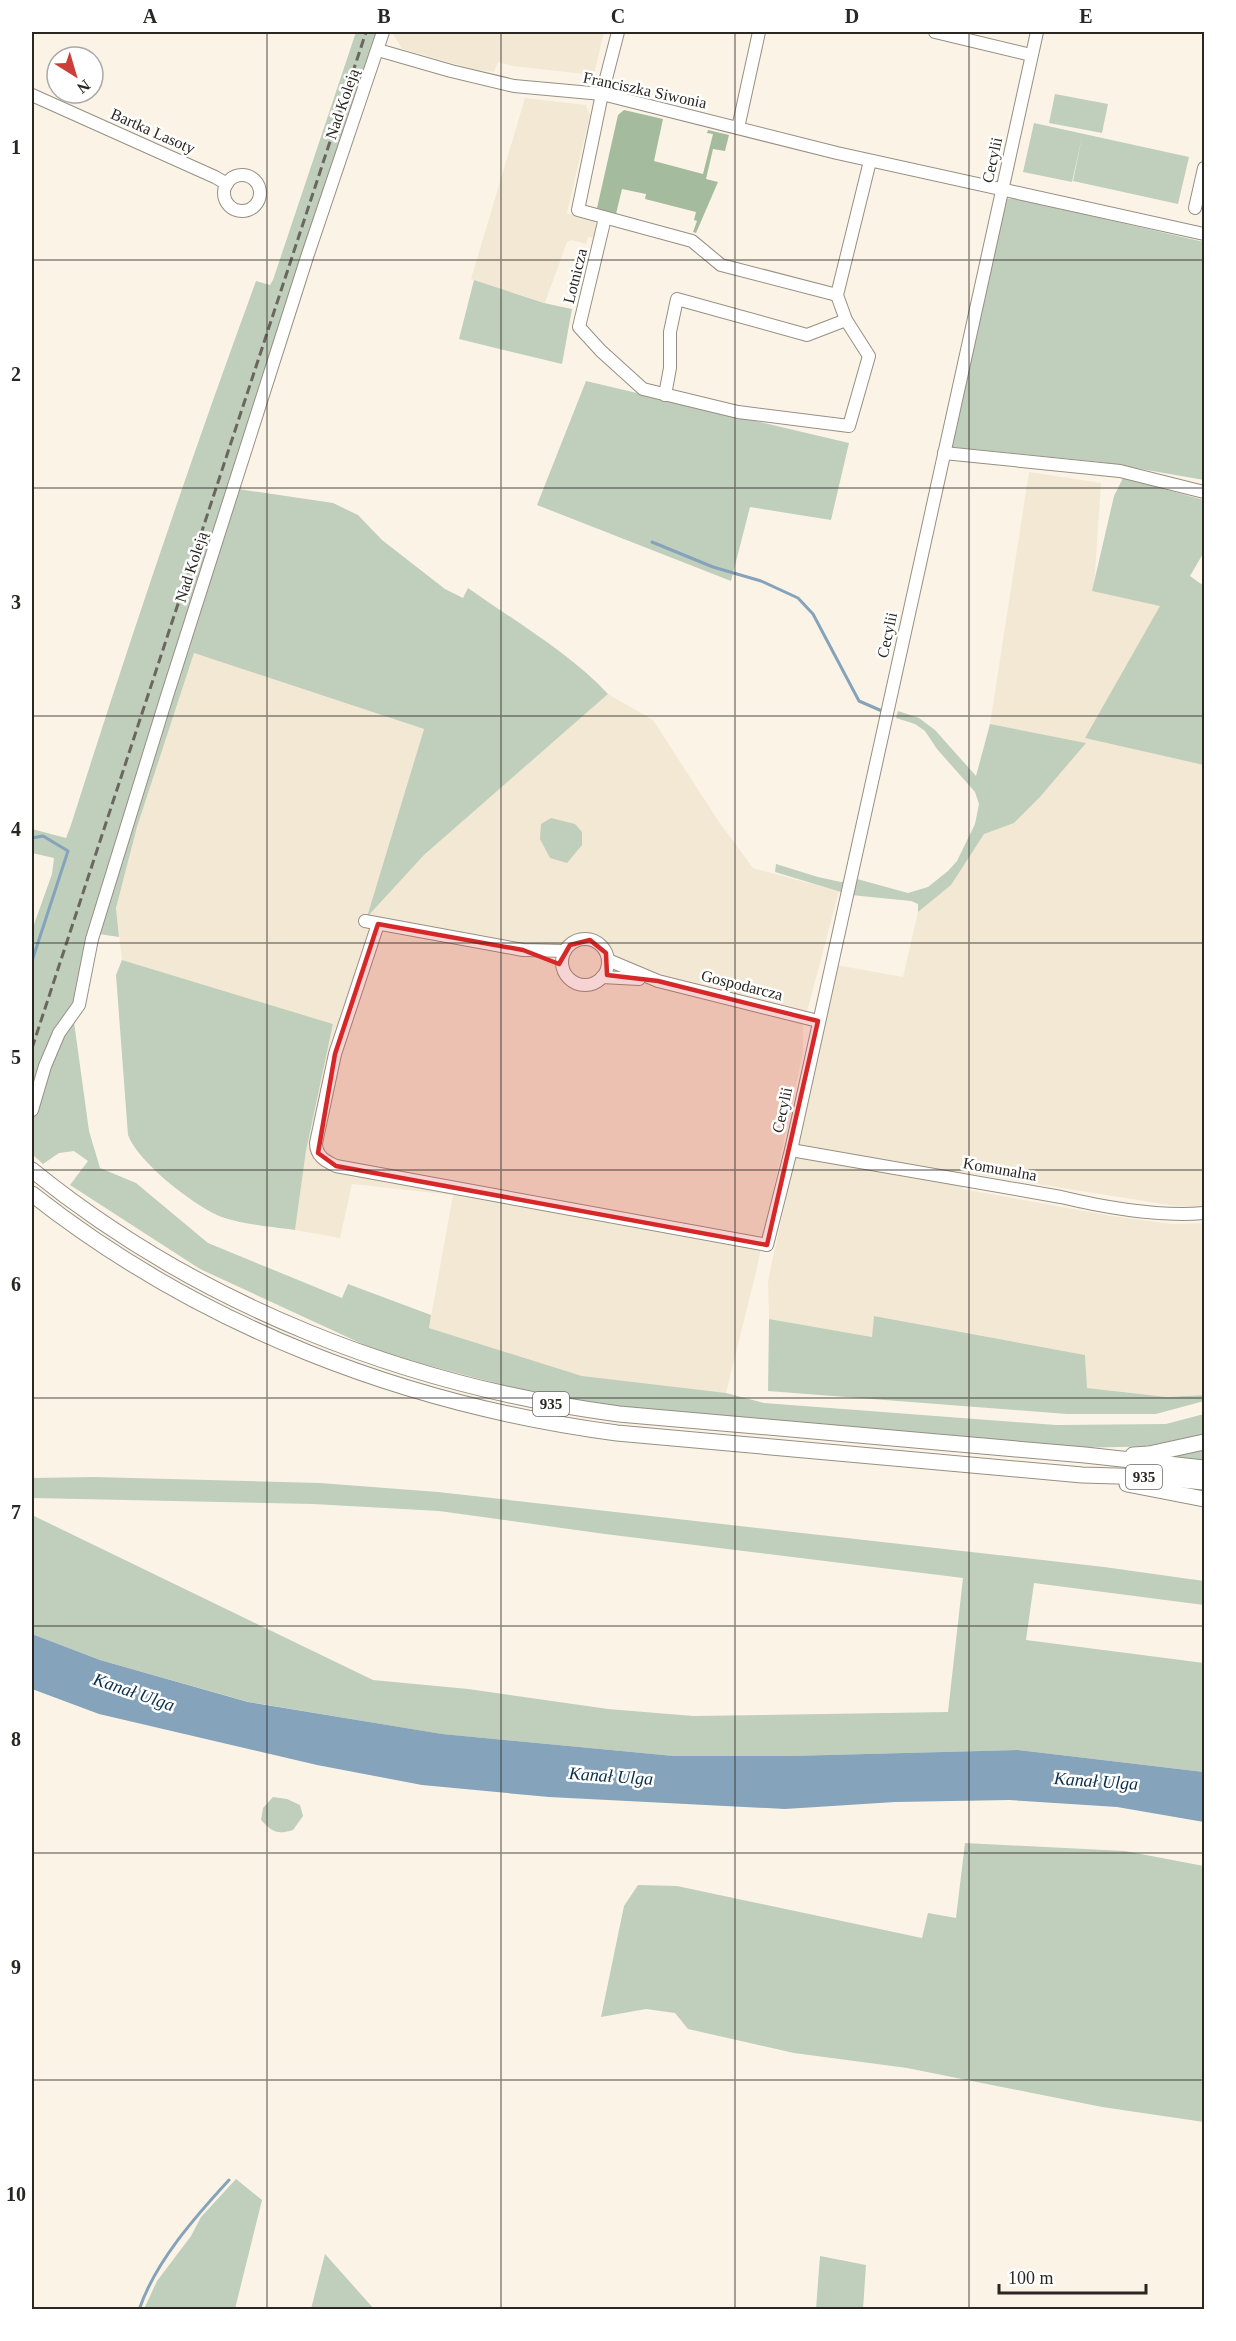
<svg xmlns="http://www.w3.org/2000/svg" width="1236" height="2341" viewBox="0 0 1236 2341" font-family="'Times New Roman',serif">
  <rect width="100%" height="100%" fill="#fbf4e6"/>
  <g fill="#f3e8d4">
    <polygon points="392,32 604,32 594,75 512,66 498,62 494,72 473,69 402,49"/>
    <polygon points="525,98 586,105 590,115 567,213 595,222 598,228 595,238 588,237 586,244 571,240 567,242 545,303 471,279"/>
    <polygon points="1029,472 1101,483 1094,588 1167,602 1204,760 1204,1207 1176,1206 967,1173 963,1189 1112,1216 1173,1224 1204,1223 1204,1395 1167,1397 1087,1388 1085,1355 875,1316 872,1337 769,1319 768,1281 836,965 903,977 918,912 951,884 984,833 1014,823 1040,797 1085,743 990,724"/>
    <polygon points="194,653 424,729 368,915 424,855 608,694 653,720 719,822 753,868 839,891 803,1027 803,1052 756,1272 726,1393 660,1388 582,1376 429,1328 453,1195 352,1184 340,1238 295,1230 306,1151 333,1024 122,960 116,908 137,827"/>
  </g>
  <g fill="#c0cebc">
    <path d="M 356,32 L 378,32 L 238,489 L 333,503 L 358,515 L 382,540 L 445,589 L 463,598 L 468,588 C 513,620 571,654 608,694 L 424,855 L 367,917 L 424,729 L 194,653 L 137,827 L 116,908 L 119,937 L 99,934 L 74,1022 L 89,1131 L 100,1168 L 136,1183 L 208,1243 L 342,1298 L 348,1284 L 431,1315 L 429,1328 L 582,1376 L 726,1393 L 764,1403 L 1056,1425 L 1166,1424 L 1204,1414 L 1204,1438 L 1173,1446 L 1066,1448 L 572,1403 L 384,1354 L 200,1269 L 70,1185 L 88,1161 L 74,1151 L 59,1153 L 43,1164 L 33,1155 L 32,930 L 52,874 L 54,858 L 32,853 L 32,829 L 66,838 L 71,825 C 129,642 190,461 256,281 L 270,285 L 273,280 Z"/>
    <polygon points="1055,94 1108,104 1102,133 1049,123"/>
    <polygon points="1034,123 1189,157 1178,204 1073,181 1082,137 1072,182 1023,172"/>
    <polygon points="1014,198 1204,242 1204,480 1101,462 952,447 1006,199"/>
    <polygon points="474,280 544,303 572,309 562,364 459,339"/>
    <polygon points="586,381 849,443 831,520 750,507 731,581 537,505"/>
    <polygon points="1123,478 1204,500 1204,552 1190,576 1204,586 1203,618 1204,620 1204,765 1085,738 1160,606 1092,591 1114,496"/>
    <polygon points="898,711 919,718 935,730 976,776 990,724 1086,743 1040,797 1014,823 984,834 951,885 918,912 918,904 911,901 851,895 775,872 776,864 818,877 841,882 857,879 908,893 928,887 948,871 957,861 975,824 979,804 975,792 937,749 925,731 915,724 896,718"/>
    <polygon points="551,818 575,824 582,832 582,845 567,863 550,858 540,839 541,824"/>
    <path d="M 122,960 L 333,1024 L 306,1151 L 295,1230 C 273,1227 237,1224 217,1215 C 191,1203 138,1162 128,1135 L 116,975 Z"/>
    <polygon points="874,1316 1085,1355 1087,1388 1167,1397 1204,1395 1204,1401 1156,1414 1067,1414 768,1391 769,1319 872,1337"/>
    <polygon points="1204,1449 1204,1465 1151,1459"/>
    <polygon points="94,1477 320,1483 438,1492 1104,1567 1204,1581 1204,1605 1034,1583 1026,1640 1204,1663 1204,1772 1018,1750 790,1756 674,1756 441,1734 249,1702 100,1660 32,1634 32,1515 373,1680 468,1689 608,1709 693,1716 948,1712 963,1578 605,1534 439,1511 313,1504 32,1498 32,1478"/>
    <path d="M 273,1797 L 287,1799 L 300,1805 L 303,1816 L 293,1830 C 276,1835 273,1832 261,1820 L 263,1808 Z"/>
    <polygon points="965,1843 1125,1851 1204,1866 1204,2122 1102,2107 907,2068 794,2053 688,2029 675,2013 646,2009 601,2017 624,1906 638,1885 677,1886 922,1938 928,1913 956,1918"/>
    <polygon points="236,2179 262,2200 235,2309 144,2309 157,2281 191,2236 201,2217"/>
    <polygon points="325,2254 374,2309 311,2309"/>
    <polygon points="820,2256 866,2265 863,2309 816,2309"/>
  </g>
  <polygon fill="#a5bb9d" points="624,110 663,119 654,161 703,174 713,134 707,133 708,130 729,135 725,151 713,149 706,179 718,182 696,233 693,232 697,221 694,220 696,212 645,199 646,194 622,189 616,214 597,208 618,115"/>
  <polygon fill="#85a3ba" points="32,1634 100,1660 248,1702 442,1734 674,1756 790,1756 1018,1750 1204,1772 1204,1822 1117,1807 1009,1800 895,1802 785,1809 549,1797 422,1785 317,1765 99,1714 32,1689"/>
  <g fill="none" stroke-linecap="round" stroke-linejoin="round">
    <g stroke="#85a3ba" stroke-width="3">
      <polyline points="652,542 713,567 761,581 798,598 813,614 859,701 882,711"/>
      <polyline points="32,838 43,836 68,851 32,961"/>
      <path d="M 139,2310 C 155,2262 195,2217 229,2180"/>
    </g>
    <defs>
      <g id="minor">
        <polyline points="618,32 602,94 578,210 692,241 721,265 837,295"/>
        <polyline points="935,32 1031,55"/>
        <polyline points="378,50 451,71 514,86 602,94 837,153 1204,234"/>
        <polyline points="32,95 215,177 227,184"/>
        <polyline points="738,128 759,32"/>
        <circle cx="242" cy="193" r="18"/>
        <polyline points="1195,208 1204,168"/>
        <polyline points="605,218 579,327 601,351 643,389 738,412 849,426 869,356 846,320 837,295 870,161"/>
        <polyline points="665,395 670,368 670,332 677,299 807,335 846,320"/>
        <polyline points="944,453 1120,471 1204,492"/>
        <polyline points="365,921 523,950 565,951"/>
        <path d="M 378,924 L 335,1054 L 316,1143 C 316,1156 325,1161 336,1166 L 767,1245 L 791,1150 L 1037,32"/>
        <circle cx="585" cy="962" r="23"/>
        <polyline points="608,960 658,981 818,1021"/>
        <polyline points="602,977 639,979"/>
        <polyline points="32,1110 45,1066 59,1033 79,1005 92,939 167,696 307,257 383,32"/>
        <path d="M 791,1150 L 1061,1197 C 1107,1208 1157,1217 1204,1213"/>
      </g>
      <g id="major">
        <path d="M 32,1170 C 200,1306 406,1386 619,1414 L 1085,1455 L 1204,1468"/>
        <path d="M 32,1194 C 201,1327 405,1405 617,1433 L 1082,1475 L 1151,1477 L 1204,1482"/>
        <polyline points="1133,1455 1149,1454 1204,1442"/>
        <polyline points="1127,1484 1204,1499"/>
      </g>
    </defs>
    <use href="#minor" stroke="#968f83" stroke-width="14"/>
    <use href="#major" stroke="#968f83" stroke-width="17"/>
    <use href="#minor" stroke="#fff" stroke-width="12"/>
    <use href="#major" stroke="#fff" stroke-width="15"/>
    <polyline stroke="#6b665f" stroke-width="3" stroke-dasharray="9 4.5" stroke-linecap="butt" points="32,1048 366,32"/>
  </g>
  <path fill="#d62828" fill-opacity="0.2" stroke="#d62828" stroke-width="4.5" stroke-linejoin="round" d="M 378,924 L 523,950 L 559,964 L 570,945 L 590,940 L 606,953 L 607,975 L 658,981 L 818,1021 L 767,1245 L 336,1166 L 318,1153 L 335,1054 Z"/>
  <path fill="none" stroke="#2a2722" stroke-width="1.5" stroke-opacity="0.55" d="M 267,32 L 267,2310M 501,32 L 501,2310M 735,32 L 735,2310M 969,32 L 969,2310M 32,260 L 1204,260M 32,488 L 1204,488M 32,716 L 1204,716M 32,943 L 1204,943M 32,1170 L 1204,1170M 32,1398 L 1204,1398M 32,1626 L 1204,1626M 32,1853 L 1204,1853M 32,2080 L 1204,2080"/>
  <g text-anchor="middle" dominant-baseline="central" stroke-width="5" stroke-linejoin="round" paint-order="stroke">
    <g fill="#fff" stroke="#6a6864" stroke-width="1.5">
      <rect x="533" y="1392" width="36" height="24" rx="4.5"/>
      <rect x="1126" y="1465" width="36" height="24" rx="4.5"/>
    </g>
    <g font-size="15" font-weight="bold" fill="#2a2722">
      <text x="551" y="1404">935</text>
      <text x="1144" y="1477">935</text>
    </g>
    <g font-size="16" fill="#2a2722" stroke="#fff">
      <text transform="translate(645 90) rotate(12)">Franciszka Siwonia</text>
      <text transform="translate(342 104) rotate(-71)">Nad Koleją</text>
      <text transform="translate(153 131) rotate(24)">Bartka Lasoty</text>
      <text transform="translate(992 160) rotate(-78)">Cecylii</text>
      <text transform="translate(575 276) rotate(-76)">Lotnicza</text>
      <text transform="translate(191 567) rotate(-72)">Nad Koleją</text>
      <text transform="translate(887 635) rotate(-78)">Cecylii</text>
      <text transform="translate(742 985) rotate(14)">Gospodarcza</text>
      <text transform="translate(782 1110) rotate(-78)">Cecylii</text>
      <text transform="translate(1000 1169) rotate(10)">Komunalna</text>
    </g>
    <g font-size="18" font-style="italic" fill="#092f49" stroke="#fff">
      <text transform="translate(134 1692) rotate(19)">Kanał Ulga</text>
      <text transform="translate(611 1776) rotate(4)">Kanał Ulga</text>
      <text transform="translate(1096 1781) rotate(4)">Kanał Ulga</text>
    </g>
  </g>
  <rect width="1236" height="2341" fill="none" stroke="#ffffff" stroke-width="66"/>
  <g transform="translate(75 75) rotate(143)"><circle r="28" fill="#ffffff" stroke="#aaa9a7" stroke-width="1.5"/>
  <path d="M0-4.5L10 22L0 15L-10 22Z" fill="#cc3e38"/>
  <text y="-9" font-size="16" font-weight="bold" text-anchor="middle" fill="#2a2722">N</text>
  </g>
  <path d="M999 2284v9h147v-9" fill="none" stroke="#2a2722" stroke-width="3"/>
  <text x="1008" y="2284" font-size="18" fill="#2a2722" stroke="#ffffff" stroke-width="4.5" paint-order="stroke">100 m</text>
  <rect x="33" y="33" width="1170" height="2275" fill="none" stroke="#2a2722" stroke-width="2"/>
  <g font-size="20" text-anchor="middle" font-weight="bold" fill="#2a2722">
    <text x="150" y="23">A</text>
    <text x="384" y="23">B</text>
    <text x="618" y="23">C</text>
    <text x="852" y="23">D</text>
    <text x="1086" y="23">E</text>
    <text x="16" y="154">1</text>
    <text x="16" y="381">2</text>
    <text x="16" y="609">3</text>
    <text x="16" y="836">4</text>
    <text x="16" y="1064">5</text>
    <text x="16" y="1291">6</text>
    <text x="16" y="1519">7</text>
    <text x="16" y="1746">8</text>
    <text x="16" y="1974">9</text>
    <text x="16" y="2201">10</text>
  </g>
</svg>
